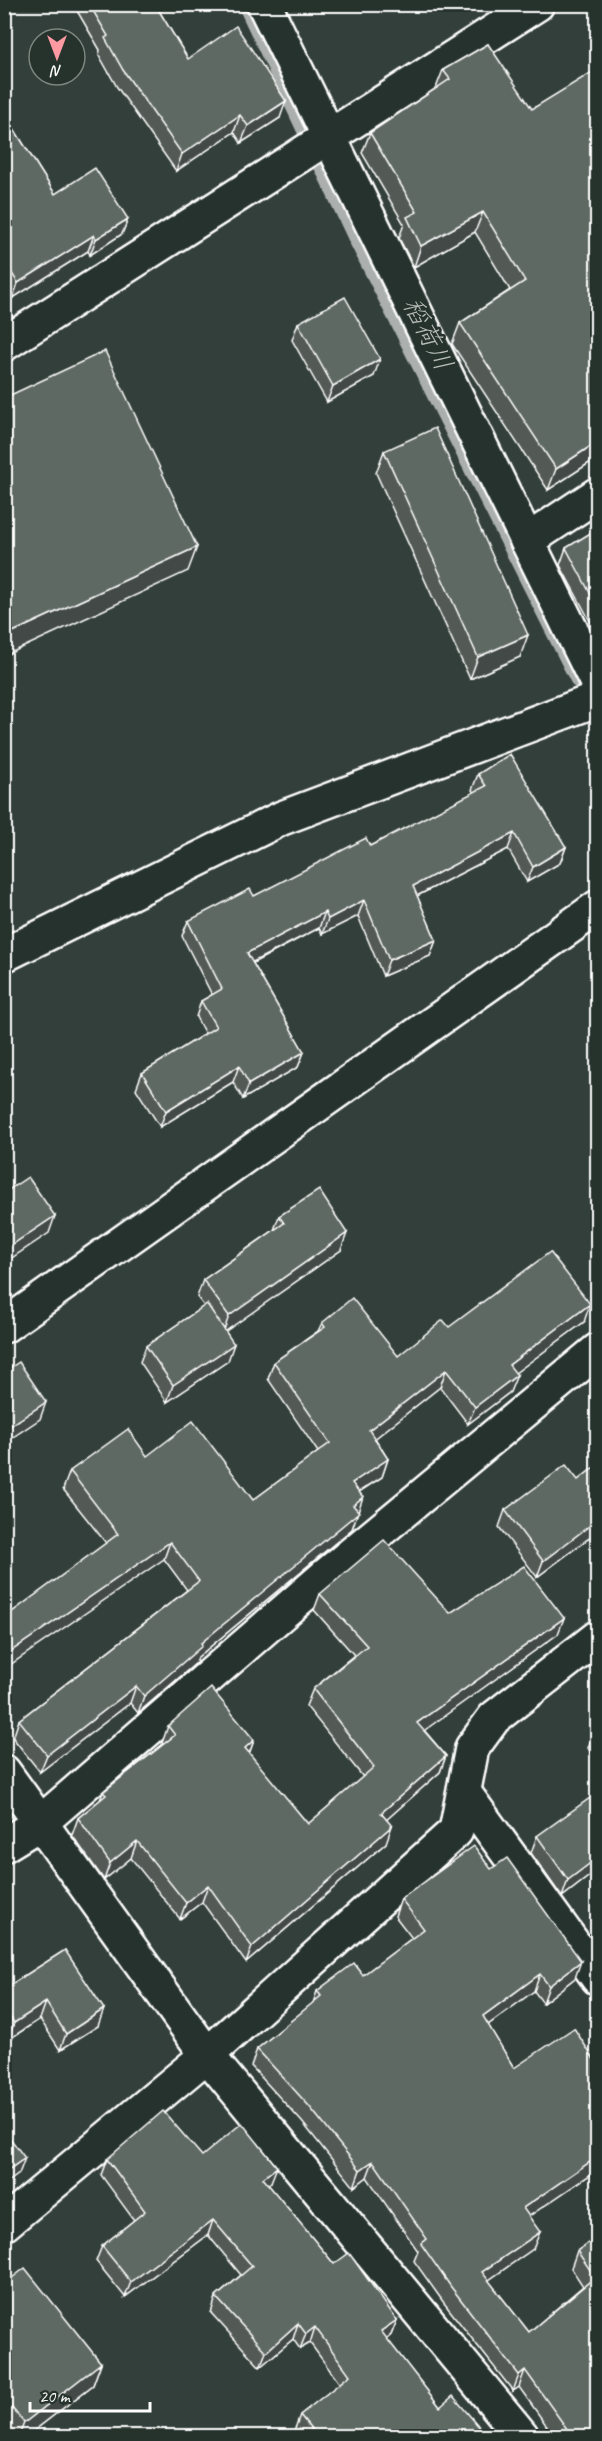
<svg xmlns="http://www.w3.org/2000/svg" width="602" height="2441" viewBox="0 0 602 2441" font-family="Caveat,'Klee One',sans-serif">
  <rect width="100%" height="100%" fill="#333f3a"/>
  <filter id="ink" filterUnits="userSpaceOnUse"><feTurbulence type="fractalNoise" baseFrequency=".0167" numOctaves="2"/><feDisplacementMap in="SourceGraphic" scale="12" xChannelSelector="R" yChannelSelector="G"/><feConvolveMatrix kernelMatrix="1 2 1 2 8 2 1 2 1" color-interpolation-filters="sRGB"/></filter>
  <g filter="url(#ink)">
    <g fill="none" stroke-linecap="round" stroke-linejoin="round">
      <polyline stroke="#abb0ae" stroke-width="12" points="243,4 355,241 577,682"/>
      <defs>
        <g id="minor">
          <polyline points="264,4 598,685"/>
          <polyline points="4,344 537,4"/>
          <polyline points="527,541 598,494"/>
          <polyline points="4,955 282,818 598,699"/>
          <polyline points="4,1326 598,907"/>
          <polyline points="4,1772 207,2055 522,2436"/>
          <polyline points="465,1794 598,1978"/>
          <polyline points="4,1845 40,1823 324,1577 598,1350"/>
          <polyline points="4,2224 207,2055 456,1831 472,1748 494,1718 598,1637"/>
        </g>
      </defs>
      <use href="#minor" stroke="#fff" stroke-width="38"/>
      <use href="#minor" stroke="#26332d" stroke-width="33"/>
    </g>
    <g fill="#525a56" stroke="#fff" stroke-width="1.5">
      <polygon points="73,4 155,4 188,59 280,118 241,143 234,132 176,171 117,87 99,55 100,50"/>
      <polygon points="488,44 597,458 548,490 452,344 460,323 510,290 475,232 414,267 399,238 404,224 362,153 370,133 436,88 443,70"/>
      <polygon points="4,113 55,194 128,219 122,234 90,255 88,251 13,298 4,285"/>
      <polygon points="298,323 374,376 327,402 292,340"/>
      <polygon points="384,451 520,657 470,679 376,473"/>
      <polygon points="597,529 597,634 560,565 566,548"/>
      <polygon points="478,774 566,847 560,863 527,882 508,849 417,896 436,940 430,956 383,976 358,916 322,934 319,928 253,963 304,1052 298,1067 243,1099 233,1082 160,1127 136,1089 142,1073 205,1034 196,1017 201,1001 212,995 182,936 188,921 254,896 370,846 474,793 472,790"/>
      <polygon points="279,1216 341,1250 225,1331 228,1361 167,1402 140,1362 146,1346 204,1306 197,1297 203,1280 274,1230"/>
      <polygon points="584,1322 515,1373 510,1392 468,1424 440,1387 375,1438 388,1459 382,1477 359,1492 358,1511 352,1529 198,1657 196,1663 138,1713 130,1703 40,1772 13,1738 19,1720 187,1590 164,1559 106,1543 63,1489 70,1471 147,1456 253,1500 318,1452 268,1379 274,1362 318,1331 322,1323 398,1356 449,1327"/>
      <polygon points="597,1465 597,1532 537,1577 499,1527 505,1510 578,1480"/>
      <polygon points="320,1594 450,1613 558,1634 424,1730 446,1756 440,1772 386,1820 386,1843 246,1963 202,1902 180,1919 131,1858 104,1880 72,1835 78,1818 100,1800 103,1792 163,1744 162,1743 168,1726 254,1740 249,1754 308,1824 363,1777 306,1706 313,1689 354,1655 314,1610"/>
      <polygon points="597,1729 597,1764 588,1748 594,1732"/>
      <polygon points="537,1836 597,1870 562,1897 531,1853"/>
      <polygon points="401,1899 575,1978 543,2003 534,1991 488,2025 514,2068 597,2170 529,2216 533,2249 488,2280 529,2332 583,2286 571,2268 577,2251 597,2237 597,2436 554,2436 519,2387 513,2391 444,2303 414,2261 418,2251 367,2177 354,2187 302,2122 251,2066 257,2049 313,2003 317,1991 363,1975 412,1938 395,1916"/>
      <polygon points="65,1950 98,2026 60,2050 40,2019 8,2040 4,2034 4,1989"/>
      <polygon points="202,2156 271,2182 268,2185 334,2264 397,2320 391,2335 387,2339 440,2407 487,2436 299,2436 294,2431 300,2415 340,2384 310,2343 300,2349 293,2339 260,2367 211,2313 216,2297 241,2275 208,2235 125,2297 96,2261 102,2246 134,2220 101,2175 107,2159"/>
      <polygon points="4,2284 101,2363 93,2385 27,2436 9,2436 4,2430"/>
    </g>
    <g fill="#424a46" stroke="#fff" stroke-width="1.5">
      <polygon points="286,101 280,118 241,143 248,126"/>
      <polygon points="240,115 234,132 176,171 182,154"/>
      <polygon points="483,212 475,232 414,267 421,246"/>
      <polygon points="128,219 122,234 90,255 96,239"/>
      <polygon points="94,235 88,251 13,298 18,283"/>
      <polygon points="380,359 374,376 327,402 333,386"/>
      <polygon points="597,442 597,458 548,490 556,469"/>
      <polygon points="197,547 188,571 4,656 4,636"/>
      <polygon points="528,635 520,657 470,679 478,657"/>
      <polygon points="514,833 508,849 407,901 413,886"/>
      <polygon points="566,847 560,863 527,882 533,867"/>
      <polygon points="364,900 358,916 322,934 328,919"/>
      <polygon points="325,912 319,928 241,968 247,953"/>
      <polygon points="436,940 430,956 383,976 389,960"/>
      <polygon points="304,1052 298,1067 243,1099 249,1084"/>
      <polygon points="239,1066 233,1082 160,1127 166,1111"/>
      <polygon points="55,1216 49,1233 4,1263 4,1250"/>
      <polygon points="347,1233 341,1250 223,1333 229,1316"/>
      <polygon points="590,1304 584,1322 503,1382 509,1365"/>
      <polygon points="234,1344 228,1361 167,1402 173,1385"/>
      <polygon points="446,1370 440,1387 363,1448 369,1430"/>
      <polygon points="517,1375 510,1392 468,1424 475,1407"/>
      <polygon points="46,1402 40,1419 4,1443 4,1430"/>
      <polygon points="388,1459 382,1477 346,1500 352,1483"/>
      <polygon points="363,1497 352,1529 198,1657 196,1663 138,1713 144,1696 201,1643 353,1505"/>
      <polygon points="597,1520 597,1532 537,1577 543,1561"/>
      <polygon points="170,1542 164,1559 4,1669 4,1656"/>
      <polygon points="564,1618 558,1634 411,1740 417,1723"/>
      <polygon points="136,1686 130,1703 40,1772 47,1755"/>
      <polygon points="254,1740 248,1757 245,1748"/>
      <polygon points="446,1756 440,1772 375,1830 381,1813"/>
      <polygon points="392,1826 386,1843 246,1963 252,1947"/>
      <polygon points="137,1841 131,1858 104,1880 110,1863"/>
      <polygon points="597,1858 597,1870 562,1897 568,1880"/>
      <polygon points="208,1885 202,1902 180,1919 186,1903"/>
      <polygon points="581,1961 575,1978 543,2003 549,1986"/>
      <polygon points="540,1974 534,1991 477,2033 483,2016"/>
      <polygon points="46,2002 40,2019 8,2040 14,2023"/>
      <polygon points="104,2009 98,2026 60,2050 66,2034"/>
      <polygon points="597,2157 597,2170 516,2225 523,2208"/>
      <polygon points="25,2158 19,2174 4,2185 4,2173"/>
      <polygon points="373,2161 367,2177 354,2187 360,2170"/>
      <polygon points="277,2167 271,2182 257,2194 263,2178"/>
      <polygon points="213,2220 208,2235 125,2297 131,2282"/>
      <polygon points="540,2232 533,2249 476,2289 482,2272"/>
      <polygon points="397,2320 391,2335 375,2347 381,2331"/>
      <polygon points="298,2323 293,2339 260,2367 266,2352"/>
      <polygon points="315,2327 310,2343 300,2349 306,2334"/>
      <polygon points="101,2363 93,2385 27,2436 19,2436 24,2423"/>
      <polygon points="525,2370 519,2387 513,2391 519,2375"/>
    </g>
    <g fill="#5f6964" stroke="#fff" stroke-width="1.5">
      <polygon points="89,4 155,4 188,59 236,26 286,101 248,126 240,115 182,154 123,70 105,38 108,36"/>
      <polygon points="488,44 532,109 597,69 597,442 556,469 460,323 525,281 483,212 421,246 407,217 417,212 370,133 450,79 443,70"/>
      <polygon points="4,113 55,194 95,168 128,219 96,239 94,235 18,283 4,261"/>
      <polygon points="345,297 380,359 333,386 298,323"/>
      <polygon points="105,351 197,547 4,636 4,398"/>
      <polygon points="435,428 528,635 478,657 384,451"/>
      <polygon points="597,529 597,606 566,548"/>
      <polygon points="510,754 566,847 533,867 514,833 413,886 436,940 389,960 364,900 328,919 325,912 247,953 304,1052 249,1084 239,1066 166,1111 142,1073 216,1027 201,1001 222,989 188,921 250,889 254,896 366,838 370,846 486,786 478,774"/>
      <polygon points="28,1177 55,1216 4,1250 4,1193"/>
      <polygon points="319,1190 347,1233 229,1316 203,1280 284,1223 279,1216"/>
      <polygon points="550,1252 590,1304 509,1365 517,1375 475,1407 446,1370 369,1430 388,1459 352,1483 363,1497 353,1505 359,1512 201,1643 202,1646 144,1696 136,1686 47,1755 19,1720 199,1581 170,1542 4,1656 4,1618 118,1534 70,1471 128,1429 147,1456 193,1421 253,1500 330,1443 274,1362 325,1327 322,1323 352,1298 398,1356 443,1320 449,1327"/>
      <polygon points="207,1304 234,1344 173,1385 146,1346"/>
      <polygon points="19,1362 46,1402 4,1430 4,1372"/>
      <polygon points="566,1465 578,1480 597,1465 597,1520 543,1561 505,1510"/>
      <polygon points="384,1540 450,1613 524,1566 564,1618 417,1723 446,1756 381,1813 392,1826 252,1947 208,1885 186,1903 137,1841 110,1863 78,1818 106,1795 103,1792 175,1735 168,1726 211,1688 254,1740 245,1748 308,1824 374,1767 313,1689 367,1646 320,1594"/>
      <polygon points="597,1729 597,1738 594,1732"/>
      <polygon points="597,1793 597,1858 568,1880 537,1836"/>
      <polygon points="474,1846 491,1869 507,1858 581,1961 549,1986 540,1974 483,2016 514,2068 574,2028 597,2064 597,2157 523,2208 540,2232 482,2272 529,2332 595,2277 577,2251 597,2237 597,2436 572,2436 525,2370 519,2375 451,2287 421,2244 427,2239 373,2161 360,2170 309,2106 257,2049 321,1996 317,1991 354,1963 363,1975 424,1929 401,1899"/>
      <polygon points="65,1950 104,2009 66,2034 46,2002 14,2023 4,2007 4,1989"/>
      <polygon points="163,2111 202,2156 242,2123 277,2167 263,2178 334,2264 349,2253 397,2320 381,2331 440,2407 453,2396 487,2436 317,2436 300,2415 350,2375 315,2327 306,2334 298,2323 266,2352 216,2297 252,2266 213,2220 131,2282 102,2246 145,2211 107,2159"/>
      <polygon points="4,2130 25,2158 4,2173"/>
      <polygon points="25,2268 101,2363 24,2423 4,2398 4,2284"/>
    </g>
  </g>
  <g text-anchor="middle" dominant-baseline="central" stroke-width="5" stroke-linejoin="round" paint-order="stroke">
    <g font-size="26" font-style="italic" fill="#b9bdbc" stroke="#26332d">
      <text transform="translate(428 334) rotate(63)">稻荷川</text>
    </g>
  </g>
  <rect width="602" height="2441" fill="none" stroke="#26332d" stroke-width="24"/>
  <rect x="12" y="12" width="578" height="2417" fill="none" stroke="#fff" stroke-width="2" filter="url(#ink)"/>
  <g transform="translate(57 57) rotate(180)"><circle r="28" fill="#26332d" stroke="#7d8581" stroke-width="1.5"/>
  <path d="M0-4.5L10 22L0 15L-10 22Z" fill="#ff9aa2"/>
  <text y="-9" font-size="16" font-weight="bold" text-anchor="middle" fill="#ffffff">N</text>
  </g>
  <path d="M30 2402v9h120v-9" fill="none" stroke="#ffffff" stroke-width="3"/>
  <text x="39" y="2402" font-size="18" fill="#ffffff" stroke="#26332d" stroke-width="4.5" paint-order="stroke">20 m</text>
</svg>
